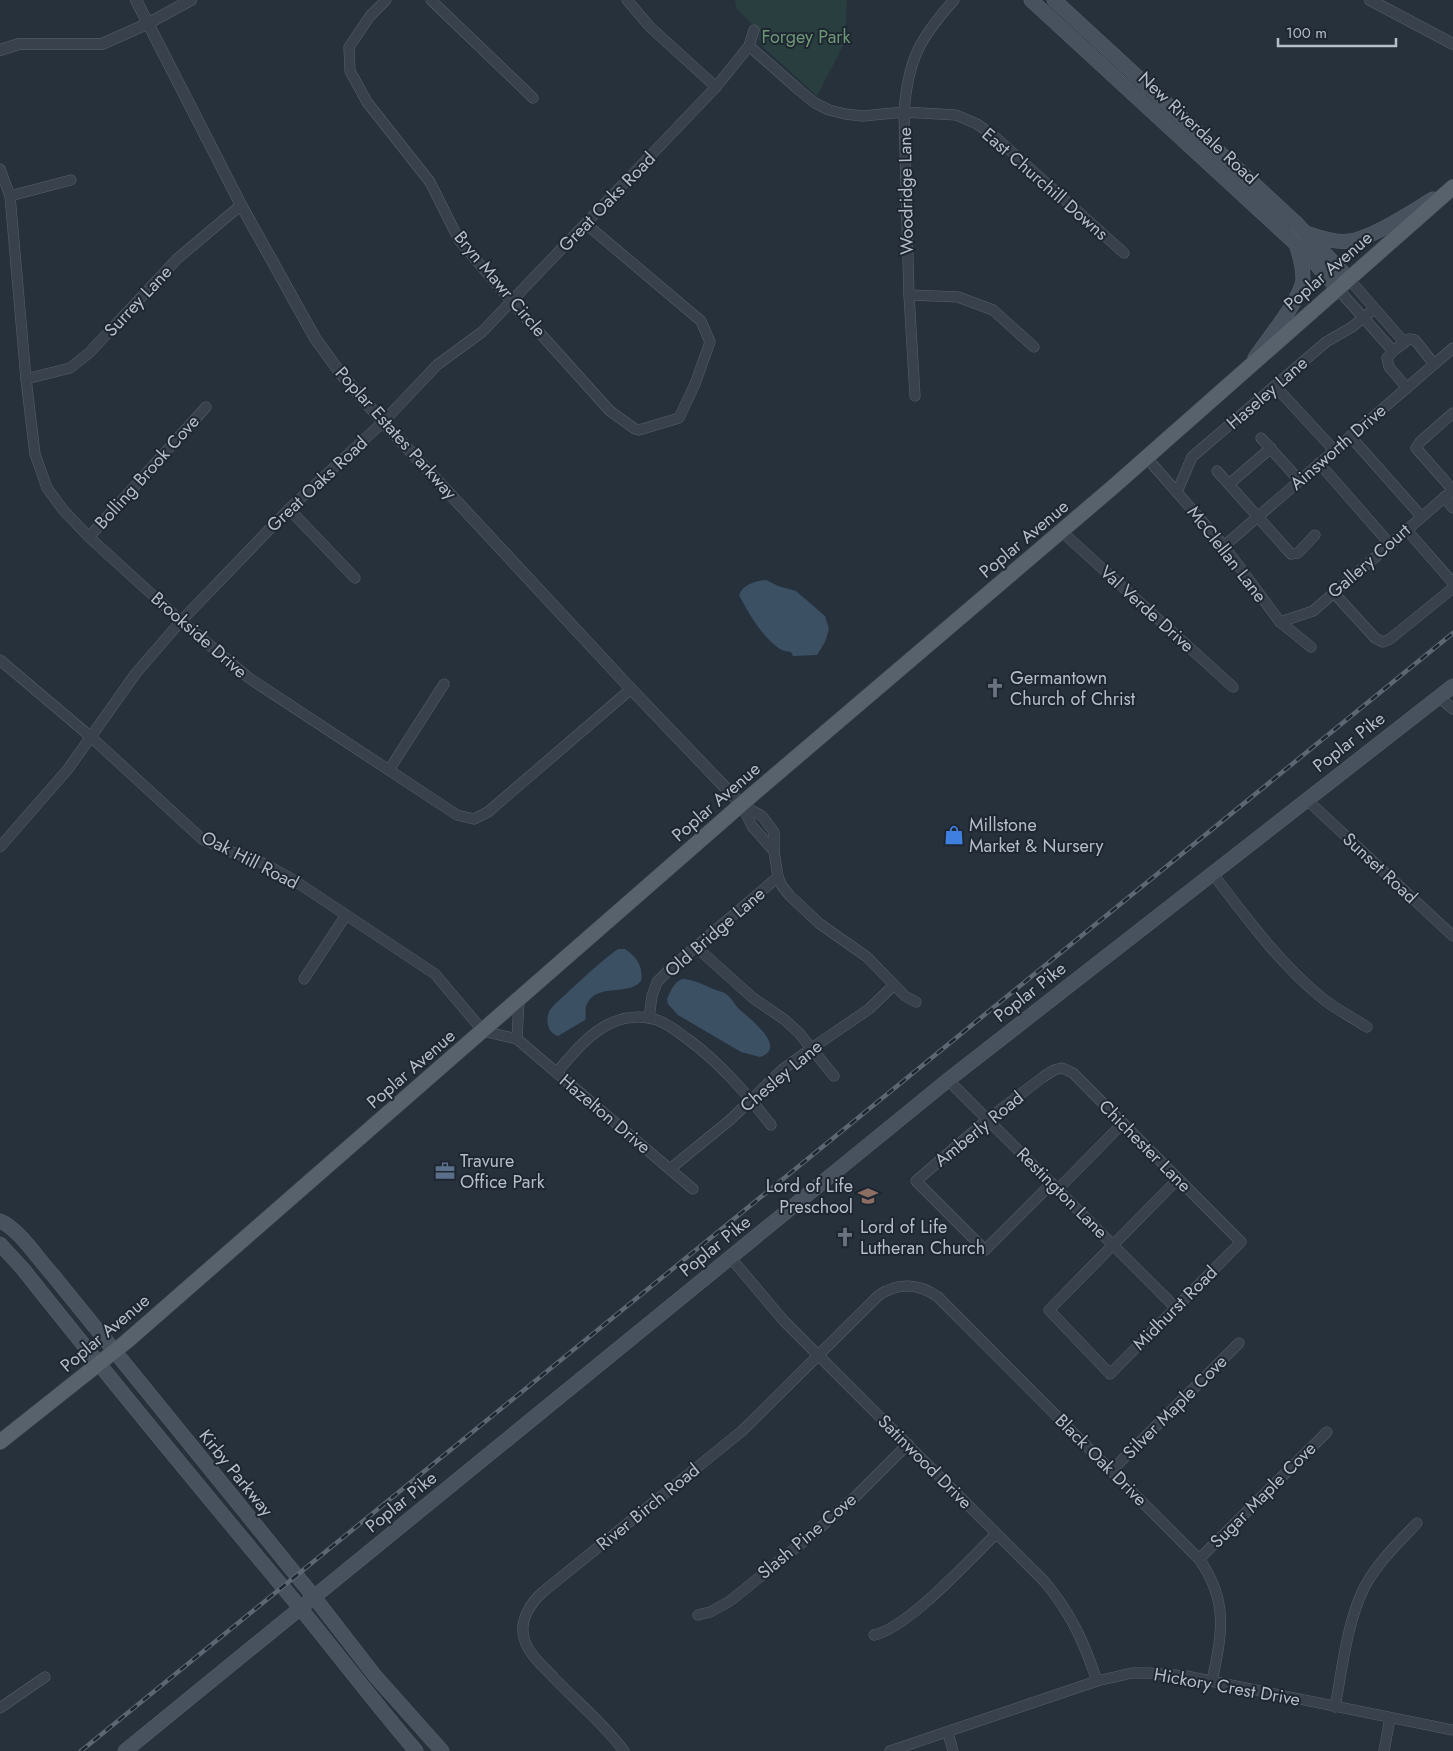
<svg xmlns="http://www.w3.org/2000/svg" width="1453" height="1751" viewBox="0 0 1453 1751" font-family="Jost,sans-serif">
  <rect width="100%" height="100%" fill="#26313c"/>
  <polygon fill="#293e3e" points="735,0 847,0 845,42 817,96 762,46 758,39 760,32 736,8"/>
  <g fill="#3c5064">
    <path d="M 766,580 L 778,586 L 796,591 L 825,616 L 829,629 L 825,642 L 817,655 L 793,656 L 791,652 C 787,651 783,651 780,649 C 762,637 749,614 739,595 C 743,584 756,581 766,580 Z"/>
    <path d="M 618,949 L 625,949 C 636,956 644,967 641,981 C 627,997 598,982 587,1004 C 584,1009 587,1015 585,1020 L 558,1036 C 547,1033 545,1019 550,1010 C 554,1004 562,998 567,993 C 583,978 600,962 618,949 Z"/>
    <path d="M 682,979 C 686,979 686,979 690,980 C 700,982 709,988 719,991 C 721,992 724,992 726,994 C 731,997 734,1004 739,1009 C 748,1017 789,1048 760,1057 L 741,1052 L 678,1015 L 668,1004 L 667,999 L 672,988 L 677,982 Z"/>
  </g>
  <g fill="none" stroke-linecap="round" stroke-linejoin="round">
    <defs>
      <g id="minor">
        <polyline points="386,0 370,16 349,47 350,71 367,102 430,182 459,240 511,301 610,411 635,429 639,430 679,418 695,384 710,342 701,321 586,224"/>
        <polyline points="431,0 533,98"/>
        <polyline points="627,0 650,27 716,87"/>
        <polyline points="749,46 799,90 815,103 829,110 845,114 863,116 904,112 956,115 977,124 994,136 1124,253"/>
        <polyline points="0,169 10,196 26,379 35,454 47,488 64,511 89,537 181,621 249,678 457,815 474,819 488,812 631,689"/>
        <polyline points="10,196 71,180"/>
        <polyline points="1348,278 1404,342"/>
        <polyline points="1337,288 1393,351"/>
        <polyline points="909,295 958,297 993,310 1034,347"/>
        <polyline points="26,379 70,368 89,353 177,259 241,205"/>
        <polyline points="1275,386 1334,450"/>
        <polyline points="1407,388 1389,367 1387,358 1393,351 1409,339 1415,340 1434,364"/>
        <path d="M 915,396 L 909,295 L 904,112 C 908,60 919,39 954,0"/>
        <polyline points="1350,436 1421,516"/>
        <polyline points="1261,438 1299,480"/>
        <polyline points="1146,457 1224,546 1280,622 1311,647"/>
        <polyline points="1319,463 1389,543"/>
        <polyline points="1217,471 1291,554 1298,553 1315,535"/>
        <polyline points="1229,484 1271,448"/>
        <polyline points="1453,490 1416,448 1420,442 1453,413"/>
        <polyline points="1177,492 1192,457 1326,342 1352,327 1374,309"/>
        <polyline points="1444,497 1453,508"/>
        <polyline points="289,509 355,578"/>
        <polyline points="1406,529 1453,583"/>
        <polyline points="1061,531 1233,687"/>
        <polyline points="89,537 206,407"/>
        <polyline points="1224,546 1453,348"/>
        <polyline points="1333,592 1375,638 1383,642 1390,639 1453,588"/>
        <polyline points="1280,622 1313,611 1453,490"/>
        <polyline points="0,660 91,737 202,839 229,851 263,863 292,879 435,974 483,1031 517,1039 693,1189"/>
        <polyline points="1439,697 1453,709"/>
        <polyline points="389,770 444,684"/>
        <polyline points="1306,799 1453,936"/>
        <polyline points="742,805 762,816 774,832 774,851 778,877 782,886 790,896 820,924 867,957 905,996 916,1002"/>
        <polyline points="742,805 752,826 774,851"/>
        <polyline points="0,847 68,769 136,673 181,621 289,509 383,422 437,365 482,332 716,87 749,46 754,30"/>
        <path d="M 1212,873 C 1246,917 1279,963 1322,998 C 1335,1009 1352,1017 1367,1027"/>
        <polyline points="695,946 753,998 785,1020 799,1033 834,1076"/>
        <polyline points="304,979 346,915"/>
        <polyline points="649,1018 652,996 657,982 672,967 778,877"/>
        <polyline points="517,1039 519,1000"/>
        <path d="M 556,1073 C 571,1056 588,1034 609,1024 C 624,1017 641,1015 657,1020 C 669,1024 679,1033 689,1040 C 721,1064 746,1093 771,1125"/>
        <polyline points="948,1080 1176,1308"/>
        <polyline points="670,1169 730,1120 783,1069 812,1048 869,1009 894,985"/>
        <polyline points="1052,1183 985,1250 916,1181 988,1119 1043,1077 1054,1070 1062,1068 1073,1073 1241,1242 1110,1374 1049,1310 1178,1179"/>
        <polyline points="1058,1189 1123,1123"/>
        <path d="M 730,1257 L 784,1321 L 1044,1581 C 1071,1613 1084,1642 1097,1681"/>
        <polyline points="1111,1471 1239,1343"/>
        <polyline points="1199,1559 1327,1432"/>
        <polyline points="698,1615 710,1612 730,1601 814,1533 855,1497 908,1444"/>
        <path d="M 874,1635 C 908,1628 969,1560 996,1534"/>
        <path d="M 1335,1707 C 1342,1670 1347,1622 1364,1588 C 1377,1563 1398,1543 1417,1523"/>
        <polyline points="0,1708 45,1677"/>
        <polyline points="948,1733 953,1751"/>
        <path d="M 624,1751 C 604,1724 577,1702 554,1678 C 544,1667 528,1654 524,1638 C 519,1620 531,1602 544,1591 L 742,1431 L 878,1296 C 897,1282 919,1283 938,1297 L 1199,1559 C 1229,1601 1222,1634 1212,1681"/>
        <polyline points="890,1751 1097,1681 1132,1673 1149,1673 1186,1676 1453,1730"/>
        <polyline points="1384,1751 1390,1718"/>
      </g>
      <g id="tertiary">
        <polyline points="136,0 241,205 315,338 341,374 383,422 631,689 742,805"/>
        <polyline points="1370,0 1453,44"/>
        <polyline points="0,50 19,44 102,44 147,24 191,0"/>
      </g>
      <g id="secondary">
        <polyline points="1031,0 1307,254 1337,288"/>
        <polyline points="1054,0 1295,222 1348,278"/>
        <path d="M 1309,234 C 1322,238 1336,243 1350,241 C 1372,238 1413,211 1433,199"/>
        <path d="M 1255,358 C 1267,340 1302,298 1303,279 C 1303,267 1300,256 1296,244"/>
        <path d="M 0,1221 C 19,1229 38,1259 52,1274 L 314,1597 L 376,1677 L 442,1751"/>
        <path d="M 0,1244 L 23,1269 C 111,1380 201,1489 292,1598 C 334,1649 373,1701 416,1751"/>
        <polyline points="125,1751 948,1080 1453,686"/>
      </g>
      <polyline id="primary" points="0,1442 126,1342 752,795 1113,487 1453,187"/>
    </defs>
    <use href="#minor" stroke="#57606a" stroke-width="11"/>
    <use href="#tertiary" stroke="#57606a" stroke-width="12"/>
    <use href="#secondary" stroke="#57606a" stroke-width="15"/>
    <use href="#primary" stroke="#454e58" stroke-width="16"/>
    <use href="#minor" stroke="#39424c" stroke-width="10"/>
    <use href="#tertiary" stroke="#39424c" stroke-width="11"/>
    <use href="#secondary" stroke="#48525f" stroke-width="14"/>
    <use href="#primary" stroke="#57626c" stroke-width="15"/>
    <defs>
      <polyline id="rail" points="81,1751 1453,633"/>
    </defs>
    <use href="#rail" stroke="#5c6773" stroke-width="4.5"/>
    <use href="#rail" stroke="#1e2731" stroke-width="2.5" stroke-dasharray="8" stroke-linecap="butt"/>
  </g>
  <defs>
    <symbol id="church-bare" viewBox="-9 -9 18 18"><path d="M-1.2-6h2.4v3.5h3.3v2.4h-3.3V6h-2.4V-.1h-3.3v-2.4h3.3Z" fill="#6b7280" stroke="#1e2731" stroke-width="2.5" paint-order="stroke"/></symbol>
    <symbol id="shop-bare" viewBox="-9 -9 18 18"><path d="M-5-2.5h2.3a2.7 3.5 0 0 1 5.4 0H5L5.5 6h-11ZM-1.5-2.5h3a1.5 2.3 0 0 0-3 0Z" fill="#3f7fe0" stroke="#1e2731" stroke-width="2.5" paint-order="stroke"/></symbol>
    <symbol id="office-bare" viewBox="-9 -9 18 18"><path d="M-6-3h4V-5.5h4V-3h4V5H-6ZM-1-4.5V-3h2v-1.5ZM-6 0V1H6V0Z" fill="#5c6f8a" stroke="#1e2731" stroke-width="2.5" paint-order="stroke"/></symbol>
    <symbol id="school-bare" viewBox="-9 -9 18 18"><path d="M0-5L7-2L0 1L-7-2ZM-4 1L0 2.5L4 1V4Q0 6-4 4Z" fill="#8d6e63" stroke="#1e2731" stroke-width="2.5" paint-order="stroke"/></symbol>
  </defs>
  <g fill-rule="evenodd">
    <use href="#church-bare" x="981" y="674" width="28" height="28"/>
    <use href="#shop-bare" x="940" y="821" width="28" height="28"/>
    <use href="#office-bare" x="431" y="1157" width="28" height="28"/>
    <use href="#school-bare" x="854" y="1182" width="28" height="28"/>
    <use href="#church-bare" x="831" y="1223" width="28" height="28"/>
  </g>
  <g text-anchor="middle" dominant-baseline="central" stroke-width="4" stroke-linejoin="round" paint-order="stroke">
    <g font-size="18" fill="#6e9775" stroke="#1e2731">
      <text x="806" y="37">Forgey Park</text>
    </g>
    <g font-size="18" fill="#b5bdc7" stroke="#1e2731">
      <text transform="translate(1198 128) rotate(43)">New Riverdale Road</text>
      <text transform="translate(1045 184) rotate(41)">East Churchill Downs</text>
      <text transform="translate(906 191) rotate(-91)">Woodridge Lane</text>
      <text transform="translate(607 202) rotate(-46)">Great Oaks Road</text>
      <text transform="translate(1328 271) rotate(-41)">Poplar Avenue</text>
      <text transform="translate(500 284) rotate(50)">Bryn Mawr Circle</text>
      <text transform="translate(138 301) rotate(-47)">Surrey Lane</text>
      <text transform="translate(1267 393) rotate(-41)">Haseley Lane</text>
      <text transform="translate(396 433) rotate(48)">Poplar Estates Parkway</text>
      <text transform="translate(1338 447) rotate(-41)">Ainsworth Drive</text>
      <text transform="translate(147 472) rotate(-48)">Bolling Brook Cove</text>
      <text transform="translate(317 484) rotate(-43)">Great Oaks Road</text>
      <text transform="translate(1024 539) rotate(-40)">Poplar Avenue</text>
      <text transform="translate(1227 554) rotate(52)">McClellan Lane</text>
      <text transform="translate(1369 561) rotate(-41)">Gallery Court</text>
      <text transform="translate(1147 609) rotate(42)">Val Verde Drive</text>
      <text transform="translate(199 635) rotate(41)">Brookside Drive</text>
      <text transform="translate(1349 742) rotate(-38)">Poplar Pike</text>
      <text transform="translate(716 802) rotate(-41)">Poplar Avenue</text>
      <text transform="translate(250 860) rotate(27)">Oak Hill Road</text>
      <text transform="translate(1380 868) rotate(43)">Sunset Road</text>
      <text transform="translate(715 932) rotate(-41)">Old Bridge Lane</text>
      <text transform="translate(1030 992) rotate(-38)">Poplar Pike</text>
      <text transform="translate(411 1069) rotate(-41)">Poplar Avenue</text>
      <text transform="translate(781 1076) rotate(-40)">Chesley Lane</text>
      <text transform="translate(605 1114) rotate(40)">Hazelton Drive</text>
      <text transform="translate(979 1129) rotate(-39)">Amberly Road</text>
      <text transform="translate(1145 1146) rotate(45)">Chichester Lane</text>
      <text transform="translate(1062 1193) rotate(45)">Restington Lane</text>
      <text transform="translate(715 1246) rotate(-39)">Poplar Pike</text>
      <text transform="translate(1175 1308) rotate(-45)">Midhurst Road</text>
      <text transform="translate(105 1333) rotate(-40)">Poplar Avenue</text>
      <text transform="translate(1175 1407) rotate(-45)">Silver Maple Cove</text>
      <text transform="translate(1101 1460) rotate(45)">Black Oak Drive</text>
      <text transform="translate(925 1462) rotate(45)">Satinwood Drive</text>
      <text transform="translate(236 1473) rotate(51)">Kirby Parkway</text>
      <text transform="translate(1263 1495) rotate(-45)">Sugar Maple Cove</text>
      <text transform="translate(401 1502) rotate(-39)">Poplar Pike</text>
      <text transform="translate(648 1507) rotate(-39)">River Birch Road</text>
      <text transform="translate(807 1536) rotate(-40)">Slash Pine Cove</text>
      <text transform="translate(1227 1687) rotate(10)">Hickory Crest Drive</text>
    </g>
    <g font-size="18" fill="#b5bdc7" stroke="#1e2731" text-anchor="start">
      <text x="1010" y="678">Germantown<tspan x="1010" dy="21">Church of Christ</tspan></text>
      <text x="969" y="825">Millstone<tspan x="969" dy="21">Market &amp; Nursery</tspan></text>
      <text x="460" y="1161">Travure<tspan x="460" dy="21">Office Park</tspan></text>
      <text x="853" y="1186" text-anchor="end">Lord of Life<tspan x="853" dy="21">Preschool</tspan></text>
      <text x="860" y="1227">Lord of Life<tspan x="860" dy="21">Lutheran Church</tspan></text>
    </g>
  </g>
  <path d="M1278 38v8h118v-8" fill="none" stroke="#b5bdc7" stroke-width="2.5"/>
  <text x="1286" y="38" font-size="15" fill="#b5bdc7" stroke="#1e2731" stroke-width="4" paint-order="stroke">100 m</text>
</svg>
